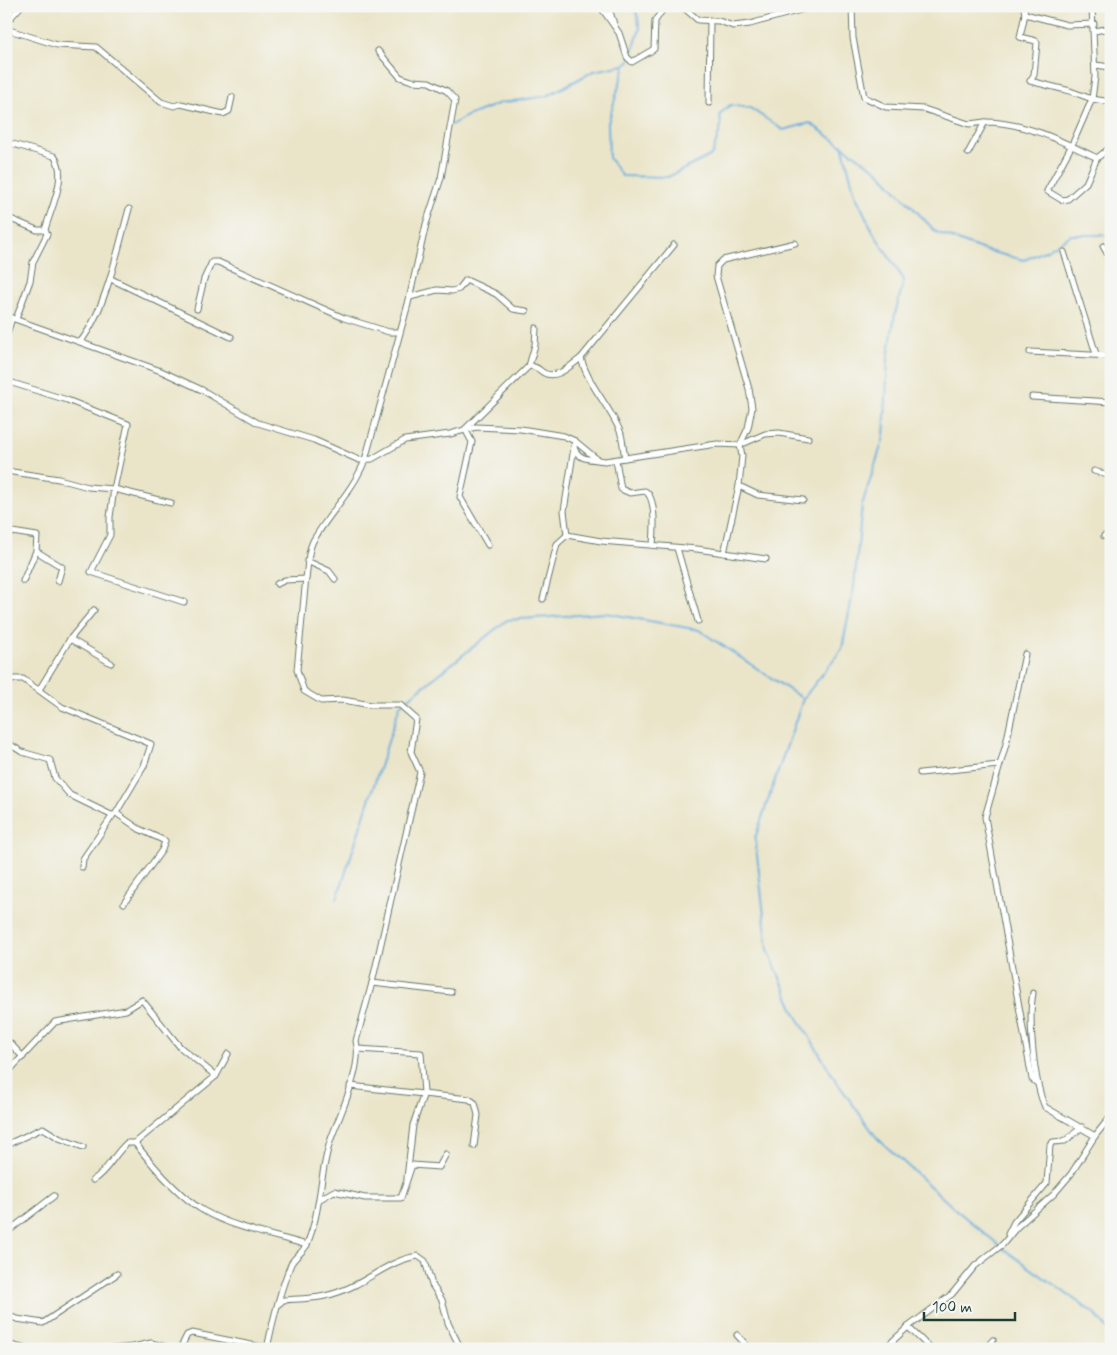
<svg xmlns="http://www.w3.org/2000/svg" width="1117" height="1355" viewBox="0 0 1117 1355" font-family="Mynerve,sans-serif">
  <rect width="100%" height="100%" fill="#f6f6f2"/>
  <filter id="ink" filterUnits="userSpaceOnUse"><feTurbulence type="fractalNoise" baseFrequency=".02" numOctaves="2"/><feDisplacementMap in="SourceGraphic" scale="10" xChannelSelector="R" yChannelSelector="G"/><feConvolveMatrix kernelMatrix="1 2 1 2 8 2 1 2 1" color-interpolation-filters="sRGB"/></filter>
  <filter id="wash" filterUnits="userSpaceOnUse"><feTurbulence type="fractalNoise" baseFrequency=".0096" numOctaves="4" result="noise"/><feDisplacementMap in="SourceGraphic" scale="20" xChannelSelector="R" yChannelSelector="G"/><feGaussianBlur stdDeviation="1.12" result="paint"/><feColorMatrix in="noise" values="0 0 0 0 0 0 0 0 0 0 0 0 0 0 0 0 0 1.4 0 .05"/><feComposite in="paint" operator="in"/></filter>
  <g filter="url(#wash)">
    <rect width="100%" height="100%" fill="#eae5c9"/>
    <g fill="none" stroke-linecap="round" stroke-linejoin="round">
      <g stroke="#68adde" stroke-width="2">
        <polyline points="635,6 640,29 629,62 625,65 608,123 609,158 622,176 668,177 712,155 721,127 720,114 730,105 750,108 783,130 810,123 878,171 936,232 984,250 1024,260 1047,250 1071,235 1111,235"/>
        <polyline points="451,125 465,117 500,103 547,96 594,71 624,65"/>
        <polyline points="842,144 855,194 873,232 904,280 895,314 888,358 884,437 862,505 854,587 842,649 803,699 755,838 768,950 795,1013 836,1081 877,1138 955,1209 1005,1250 1095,1314 1111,1333"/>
        <polyline points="337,899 400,705 507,620 606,613 699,630 803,699"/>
      </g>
    </g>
  </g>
  <g filter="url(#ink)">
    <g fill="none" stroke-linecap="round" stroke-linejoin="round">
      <defs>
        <g id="street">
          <polyline points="600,6 619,33 627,57 632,62 654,49 655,21 665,6"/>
          <polyline points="608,6 615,27"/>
          <polyline points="682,6 698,20 719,21 733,26 750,24 815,6"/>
          <polyline points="852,6 853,38 864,97 886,107 924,109 969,124 985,122"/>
          <polyline points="1026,6 1024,9 1025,14 1020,37 1036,41 1037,43 1034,75 1030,81 1070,91 1092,99 1111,102"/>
          <polyline points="1092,6 1095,77 1092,99 1072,145 1047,191 1062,200 1068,199 1086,183 1097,158 1111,147"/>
          <polyline points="1025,14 1067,25 1094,24"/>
          <polyline points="6,23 21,6"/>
          <polyline points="6,29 57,45 96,47 161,102 174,106 181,104 223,114 229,111 232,97"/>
          <polyline points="1094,31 1111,28"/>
          <polyline points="1095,65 1111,67"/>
          <polyline points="709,103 710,20"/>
          <path d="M 6,142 L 54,156 C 69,175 50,210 45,230 L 47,234 L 33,262 L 30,281 L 16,319"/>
          <path d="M 968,153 L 985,122 C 1024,122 1062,141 1097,158"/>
          <polyline points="6,217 37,230 45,230"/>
          <polyline points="1103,246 1111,260"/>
          <polyline points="1064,252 1096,354"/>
          <polyline points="111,279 231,337"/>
          <polyline points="410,297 437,290 452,291 459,289 466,280 496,294 513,309 526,311"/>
          <polyline points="197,309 204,279 212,262 218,262 344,318 389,332 400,332"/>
          <polyline points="6,316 161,371 202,390 258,423 314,440 359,460 372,459 405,440 450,434 476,427 521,429 564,436 575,441 598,460 605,461 717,444 740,445 765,434 779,433 808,438"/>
          <polyline points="6,337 12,318"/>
          <path d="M 81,341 C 106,309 118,248 129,209"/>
          <polyline points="1030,352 1111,356"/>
          <path d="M 529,366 C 536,366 538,369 544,373 C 557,380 571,365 581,358"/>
          <polyline points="6,381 67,400 128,424 114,489 171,503"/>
          <polyline points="1032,397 1111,402"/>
          <path d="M 574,448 C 579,459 587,459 598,460"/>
          <path d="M 625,458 C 623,449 623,439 620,431 C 609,405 588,385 581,358 L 674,245"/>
          <path d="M 616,460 L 621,489 L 630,493 L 645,491 C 657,498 654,532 653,545"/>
          <polyline points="6,471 59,479 88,487 114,489 110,517 110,535 91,572 184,602"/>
          <polyline points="1094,471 1111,476"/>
          <polyline points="739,486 758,495 803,500"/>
          <polyline points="6,531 37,536 36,551 23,581"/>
          <polyline points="567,535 564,511 575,441"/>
          <polyline points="1104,536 1111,537"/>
          <polyline points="488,545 460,497 472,442 465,429 529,366 535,345 536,328"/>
          <polyline points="677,548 698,621"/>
          <polyline points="36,551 62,567 58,581"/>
          <polyline points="724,553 739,486 742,456 740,445 748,428 752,408 749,389 716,276 717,266 723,260 795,243"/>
          <polyline points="307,561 329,571 335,579"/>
          <path d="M 277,584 L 285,580 L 306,579 C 308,566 307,553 313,541 C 329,513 353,491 365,460 L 408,304 L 426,224 L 441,178 L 455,100 L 447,91 L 429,82 L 412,81 L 400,77 L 378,51"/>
          <polyline points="543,599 557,544 567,535 601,541 697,549 766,559"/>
          <polyline points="70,639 111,663"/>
          <polyline points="1025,654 1006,744 985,817 1032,1079 1037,1083"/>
          <polyline points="6,684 14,679 23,679 62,707 151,744 144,766 116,813 139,829 165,841 162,850 124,903"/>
          <polyline points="39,690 70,639 94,610"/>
          <polyline points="6,742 22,752 50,760 55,778 70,795 111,815"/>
          <polyline points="920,773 999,765"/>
          <polyline points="82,867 83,859 113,815"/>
          <polyline points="372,983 451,992"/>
          <path d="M 1033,993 C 1028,1019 1034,1083 1045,1107 L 1095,1136"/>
          <polyline points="6,1039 23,1057"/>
          <polyline points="358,1049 421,1053 424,1093 413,1125 407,1178"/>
          <polyline points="6,1074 55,1022 126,1010 142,1000 180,1047 216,1076"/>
          <polyline points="350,1086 469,1099 475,1103 478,1115 474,1146"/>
          <path d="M 135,1143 C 153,1166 178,1196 204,1211 C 234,1228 273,1235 307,1245"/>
          <polyline points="6,1145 43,1128 59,1138 83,1147"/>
          <path d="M 93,1180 C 108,1171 114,1154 127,1143 L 135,1143 L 216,1076 L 228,1054"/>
          <polyline points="320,1199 334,1191 365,1198 401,1198 412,1165 439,1167 446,1154"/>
          <polyline points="6,1233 54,1196"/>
          <polyline points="1008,1234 1014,1222 1047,1183 1050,1145 1053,1142 1065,1141 1082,1127"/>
          <path d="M 280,1303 L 283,1300 C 312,1298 327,1299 355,1285 C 375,1275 395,1259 418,1256 L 425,1261 L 432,1285 L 442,1300 L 448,1323 L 461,1349"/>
          <polyline points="6,1315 17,1319 43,1323 117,1274"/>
          <polyline points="908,1327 931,1349"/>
          <polyline points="737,1335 750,1349"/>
          <polyline points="6,1344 26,1349"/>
          <polyline points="111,1349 133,1347 151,1343 173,1349"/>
          <polyline points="180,1349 187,1335 192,1333 267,1348"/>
          <path d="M 267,1349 C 272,1324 281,1288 291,1264 C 294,1257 304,1252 307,1244 C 322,1209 319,1171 332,1136 C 341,1113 363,1065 356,1041 L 372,983 L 420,772 L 411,752 L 416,719 L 400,705 L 371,705 L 343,700 L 321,701 L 304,691 L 297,670 L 306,577"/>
          <polyline points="884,1349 908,1327 952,1294 975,1266 1003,1244 1016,1228 1054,1194 1071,1174 1095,1136 1111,1116"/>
          <polyline points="985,1349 993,1340"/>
        </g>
      </defs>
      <use href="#street" stroke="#667868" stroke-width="7"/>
      <use href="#street" stroke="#fff" stroke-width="5"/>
    </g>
  </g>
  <rect width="1117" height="1355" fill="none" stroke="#f6f6f2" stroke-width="25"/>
  <path d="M924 1312v8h91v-8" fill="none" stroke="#1f3d34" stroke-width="2.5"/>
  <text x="932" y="1312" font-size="15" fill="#1f3d34" stroke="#f6f6f2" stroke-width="4" paint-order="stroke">100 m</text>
</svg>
